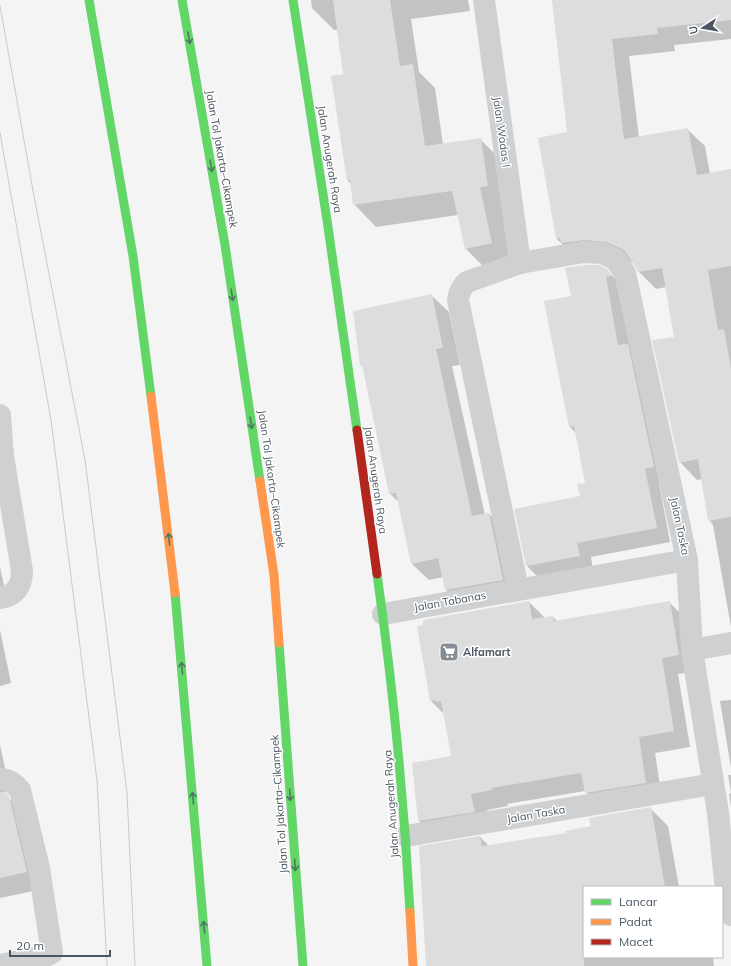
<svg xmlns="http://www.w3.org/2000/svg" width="731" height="966" viewBox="0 0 731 966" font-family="Mulish,sans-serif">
  <rect width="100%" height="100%" fill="#f4f4f4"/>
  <g fill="#0003">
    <polygon points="311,0 468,0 470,11 411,19 419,72 435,88 443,145 481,140 503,162 510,208 502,209 513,265 488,271 466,249 458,215 376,227 354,204 351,184 348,181 345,74 338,30 334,30 312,8"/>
    <polygon points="553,0 731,0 731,39 674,45 675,51 629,56 639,138 687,129 705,146 710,174 731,172 731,627 713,525 709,520 702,479 697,480 680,462 675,338 666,287 656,289 638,271 634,263 625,259 574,256 556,238 568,133"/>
    <polygon points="606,270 621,284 668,481 659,483 670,542 591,557 593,570 541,580 527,566 581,497 586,484 577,434 570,427 572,297"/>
    <polygon points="432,296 449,312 460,365 452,366 485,515 489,514 506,531 520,597 463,607 446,590 443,577 429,580 412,564 399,502 390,494 363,367 361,365"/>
    <polygon points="0,567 8,605 0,606"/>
    <polygon points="529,602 545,618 553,617 558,622 669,602 686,619 695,671 678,674 690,747 655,753 662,799 602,809 585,791 507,804 508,806 487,810 491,828 436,837 419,821 452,757 444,714 431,701"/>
    <polygon points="0,630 11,683 0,686"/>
    <polygon points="731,700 731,768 720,701"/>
    <polygon points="0,745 9,786 6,789 4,794 25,814 43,889 0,898"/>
    <polygon points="728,775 731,775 731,807 729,794 731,793"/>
    <polygon points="650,808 668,826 679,887 584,887 584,957 713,957 714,966 427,966 480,837 489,846 567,834 592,827"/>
  </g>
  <g fill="#ddddde">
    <polygon points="333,0 390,0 400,66 413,64 425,146 481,138 488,186 480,187 492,243 465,249 452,191 353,205 350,180 347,181 331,76 343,74"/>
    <polygon points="552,0 731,0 731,20 657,28 658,34 612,39 624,139 688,128 697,175 731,169 731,266 708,270 718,330 724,329 731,369 731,517 708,521 698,459 679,463 652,340 674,337 662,268 638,272 635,266 625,251 620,248 607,242 585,240 561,243 560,238 556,239 538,138 567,132"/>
    <polygon points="585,265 599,265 607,269 612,276 606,277 618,345 628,344 654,467 645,469 657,528 577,543 580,556 526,566 514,509 580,496 577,484 585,483 574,426 569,427 544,301 571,296 565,268"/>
    <polygon points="432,294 443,348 436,349 472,516 489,513 503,580 445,590 438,558 411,564 396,493 389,494 362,365 360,366 353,311"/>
    <polygon points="529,601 532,619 553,616 554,621 670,601 679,655 662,658 674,731 639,737 646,783 585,793 581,773 491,788 492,790 471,794 475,812 418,821 412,763 451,756 441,701 436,702 436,700 430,701 417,626 423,625 423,620"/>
    <polygon points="0,792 4,792 9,796 27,872 0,878"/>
    <polygon points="651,807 665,887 584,887 584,966 426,966 419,846 480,836 482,846 566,833 565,831 591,826 589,818"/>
  </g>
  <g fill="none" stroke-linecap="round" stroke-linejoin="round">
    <g stroke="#ced0d2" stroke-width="22">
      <polyline points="484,0 520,263"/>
      <path d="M 0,415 L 3,456 L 22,571 C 22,586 15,596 0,598"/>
      <path d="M 518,589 L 458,300 C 459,292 461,287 467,282 L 520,263 L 584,252 L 602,253 L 615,259 L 625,273 L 687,560 L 692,650 L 718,813 L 725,881 L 731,915"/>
      <polyline points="383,614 687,560"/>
      <polyline points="692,650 731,643"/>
      <path d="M 0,779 C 9,779 15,784 20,790 L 39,868 L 52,953 L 46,956 L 0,965"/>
      <polyline points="406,836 713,784"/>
    </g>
    <g stroke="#63d668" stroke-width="9">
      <polyline points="89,0 133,256 151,396"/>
      <polyline points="182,0 225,245 260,481"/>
      <polyline points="293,0 327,220 357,430"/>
      <path d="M 377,574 C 393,687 404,798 410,912"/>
      <polyline points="175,593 207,966"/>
      <polyline points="279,643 303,966"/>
    </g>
    <g stroke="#ff974d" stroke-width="9">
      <polyline points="151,396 175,593"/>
      <polyline points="260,481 274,575 279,643"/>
      <polyline points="410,912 413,966"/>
    </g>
    <polyline stroke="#b3261e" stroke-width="9" points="357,430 377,574"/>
    <g stroke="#c9cacc" stroke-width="1">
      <polyline points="0,6 34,196 85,460 127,793 135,966"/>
      <polyline points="0,133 51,420 97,780 107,966"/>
    </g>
  </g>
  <defs><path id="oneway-shaft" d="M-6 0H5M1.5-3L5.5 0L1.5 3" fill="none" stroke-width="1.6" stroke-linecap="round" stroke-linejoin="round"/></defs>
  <g stroke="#507663">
    <use href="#oneway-shaft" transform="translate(189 38) rotate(80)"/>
    <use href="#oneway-shaft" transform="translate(211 166) rotate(80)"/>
    <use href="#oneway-shaft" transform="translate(232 295) rotate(82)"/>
    <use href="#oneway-shaft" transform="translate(251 423) rotate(82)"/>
    <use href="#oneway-shaft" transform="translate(169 539) rotate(-97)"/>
    <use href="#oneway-shaft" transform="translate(182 668) rotate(-95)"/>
    <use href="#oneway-shaft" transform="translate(290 795) rotate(87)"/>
    <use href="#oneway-shaft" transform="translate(193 798) rotate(-95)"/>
    <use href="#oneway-shaft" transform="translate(295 865) rotate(86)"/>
    <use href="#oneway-shaft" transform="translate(204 927) rotate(-95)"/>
  </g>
  <defs>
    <symbol id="supermarket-square" viewBox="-11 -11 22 22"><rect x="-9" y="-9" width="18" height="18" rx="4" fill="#868d94" stroke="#fff"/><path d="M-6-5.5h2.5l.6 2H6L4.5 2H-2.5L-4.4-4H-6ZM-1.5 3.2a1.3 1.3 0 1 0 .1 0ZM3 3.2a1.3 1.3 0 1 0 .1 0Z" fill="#fff"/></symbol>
  </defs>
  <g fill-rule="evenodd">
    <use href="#supermarket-square" x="438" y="641" width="22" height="22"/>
  </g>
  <g text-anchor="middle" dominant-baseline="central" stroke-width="3" stroke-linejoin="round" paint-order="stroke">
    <g font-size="11" fill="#4a5661" stroke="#fff">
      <text transform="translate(502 132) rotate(82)">Jalan Wadas I</text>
      <text transform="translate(222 159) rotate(80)">Jalan Tol Jakarta–Cikampek</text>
      <text transform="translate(330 159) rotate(81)">Jalan Anugerah Raya</text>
      <text transform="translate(272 479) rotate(82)">Jalan Tol Jakarta–Cikampek</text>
      <text transform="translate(376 480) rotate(82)">Jalan Anugerah Raya</text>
      <text transform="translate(680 526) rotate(78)">Jalan Taska</text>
      <text transform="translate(450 601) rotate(-10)">Jalan Tabanas</text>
      <text transform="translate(279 804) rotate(-94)">Jalan Tol Jakarta–Cikampek</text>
      <text transform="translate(391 804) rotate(-94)">Jalan Anugerah Raya</text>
      <text transform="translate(536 814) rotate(-10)">Jalan Taska</text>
    </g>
    <g font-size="11" font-weight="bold" fill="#4a5661" stroke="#fff" text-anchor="start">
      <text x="463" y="652">Alfamart</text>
    </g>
  </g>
  <rect x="583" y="886" width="140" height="72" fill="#ffffff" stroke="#b7bbc0"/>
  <rect x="591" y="899" width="20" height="6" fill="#63d668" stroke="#b7bbc0"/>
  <text x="619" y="906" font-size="12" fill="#4a5661">Lancar</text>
  <rect x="591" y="919" width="20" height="6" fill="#ff974d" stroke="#b7bbc0"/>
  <text x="619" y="926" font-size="12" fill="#4a5661">Padat</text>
  <rect x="591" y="939" width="20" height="6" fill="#b3261e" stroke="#b7bbc0"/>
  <text x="619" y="946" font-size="12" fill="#4a5661">Macet</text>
  <g transform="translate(703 28) rotate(258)" stroke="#ffffff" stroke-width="3" paint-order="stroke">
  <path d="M0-3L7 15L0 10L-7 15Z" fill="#4a5661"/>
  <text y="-6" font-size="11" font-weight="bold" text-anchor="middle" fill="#4a5661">U</text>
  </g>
  <path d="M10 950v6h100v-6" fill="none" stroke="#4a5661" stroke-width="2"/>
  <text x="16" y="950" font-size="12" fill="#4a5661" stroke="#ffffff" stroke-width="3" paint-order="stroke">20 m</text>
</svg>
